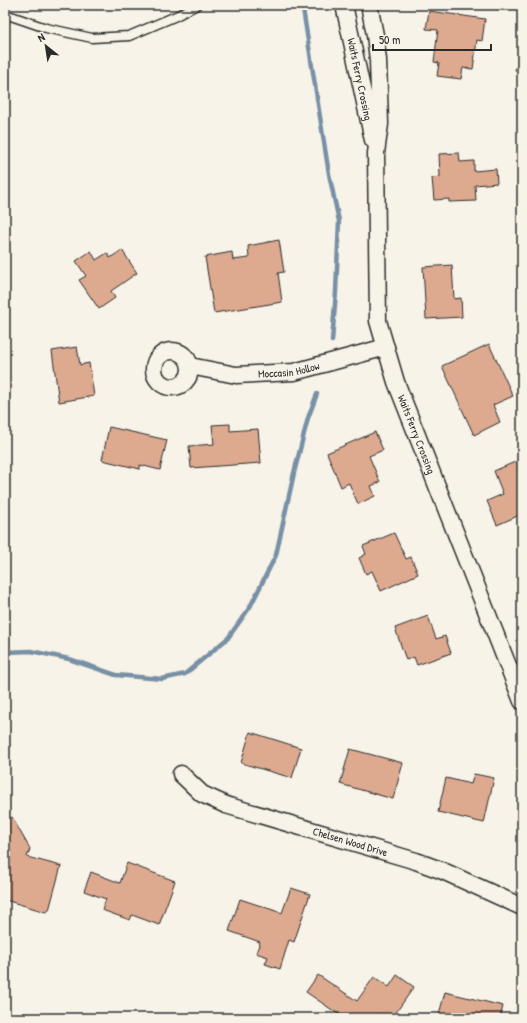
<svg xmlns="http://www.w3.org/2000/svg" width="527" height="1023" viewBox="0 0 527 1023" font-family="'Patrick Hand',sans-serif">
  <rect width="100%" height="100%" fill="#f7f3e8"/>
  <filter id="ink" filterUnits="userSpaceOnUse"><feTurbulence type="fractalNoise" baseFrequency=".025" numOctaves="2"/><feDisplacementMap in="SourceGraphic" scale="8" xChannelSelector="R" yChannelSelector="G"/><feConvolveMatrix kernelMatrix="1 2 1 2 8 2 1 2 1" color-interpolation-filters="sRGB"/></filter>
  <g filter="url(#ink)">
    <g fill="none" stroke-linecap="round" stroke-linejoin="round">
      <g stroke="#7890a5" stroke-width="4.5">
        <polyline points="303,9 329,174 339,221 336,292 332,341"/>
        <polyline points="5,652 31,651 69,659 116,675 162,679 185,674 228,638 250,607 276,555 294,473 308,418 317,394"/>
      </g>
    </g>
    <g fill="#ddaa90" stroke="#2b2b2b">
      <polygon points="429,11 485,19 482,41 477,40 473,69 463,68 461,79 437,76 439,63 434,62 438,30 426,29"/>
      <polygon points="522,48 522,72 515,70"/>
      <polygon points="459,153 460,162 474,161 474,171 496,169 497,183 475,185 476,201 449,202 449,199 434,200 432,178 440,177 439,154"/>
      <polygon points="279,240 284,272 278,273 282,302 214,313 205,257 232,252 233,260 249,258 248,246"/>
      <polygon points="122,250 137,273 111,291 115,298 99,309 79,280 86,276 76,261 91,251 96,260 107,253 110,258"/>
      <polygon points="452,265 454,299 461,298 462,317 426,319 423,267"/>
      <polygon points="489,344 513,396 493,405 500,422 474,435 442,366"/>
      <polygon points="77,347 80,365 89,363 94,396 59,402 52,351"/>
      <polygon points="230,424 230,431 258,429 261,463 191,468 189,446 214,444 212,425"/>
      <polygon points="109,427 167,440 160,470 140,465 140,469 102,460"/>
      <polygon points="375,432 383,450 369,456 380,482 371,486 375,496 358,504 349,483 341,487 327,453"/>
      <polygon points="522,459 522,514 497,525 487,501 503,494 494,471"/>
      <polygon points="394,533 406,559 411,557 418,574 381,591 372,571 366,574 359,558 366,554 363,546"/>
      <polygon points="428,616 436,639 445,636 451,653 417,665 414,657 406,660 395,628"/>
      <polygon points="250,732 301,748 292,778 241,763"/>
      <polygon points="350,749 403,763 393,799 340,784"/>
      <polygon points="474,774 494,778 484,823 438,812 446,778 471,784"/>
      <polygon points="12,817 30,849 27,857 61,866 49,910 46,912 5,900 5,856 6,850 5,848 5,821"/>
      <polygon points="127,863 175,881 159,925 132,915 130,920 102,910 106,899 84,891 91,872 120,883"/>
      <polygon points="291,888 310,894 294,942 289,940 280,969 265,964 268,957 256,953 260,942 229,931 240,899 282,913"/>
      <polygon points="318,975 357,1001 374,977 389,987 397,975 414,987 392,1018 383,1018 377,1014 374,1018 344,1018 306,992"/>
      <polygon points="445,992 503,1006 500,1018 438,1018"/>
    </g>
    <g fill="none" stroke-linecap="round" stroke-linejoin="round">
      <defs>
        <polyline id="service" points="5,16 11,16 46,28 92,38 129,36 176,16 197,5"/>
        <g id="minor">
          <path id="s1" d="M 344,5 L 373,140"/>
          <path id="s2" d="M 369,5 L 375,35 L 378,60 L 380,124 L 376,153 L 378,321 L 396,382 L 522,701"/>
          <circle cx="172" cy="369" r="18"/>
          <path id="s3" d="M 190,366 L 236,375 L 294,372 L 386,347"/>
          <path id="s4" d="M 181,774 L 202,794 L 226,805 L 416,861 L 443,871 L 522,907"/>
        </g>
      </defs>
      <use href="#service" stroke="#2b2b2b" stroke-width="11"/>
      <use href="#minor" stroke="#2b2b2b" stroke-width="19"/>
      <use href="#service" stroke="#f7f3e8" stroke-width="8"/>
      <use href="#minor" stroke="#f7f3e8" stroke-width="16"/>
    </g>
  </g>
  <g text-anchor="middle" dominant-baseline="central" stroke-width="3.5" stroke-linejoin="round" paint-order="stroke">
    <g font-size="11" fill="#2b2b2b" stroke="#f7f3e8">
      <text stroke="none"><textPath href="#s1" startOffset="76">Waits Ferry Crossing</textPath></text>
      <text stroke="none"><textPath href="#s3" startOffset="100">Moccasin Hollow</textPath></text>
      <text stroke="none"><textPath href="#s2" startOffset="437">Waits Ferry Crossing</textPath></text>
      <text stroke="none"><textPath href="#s4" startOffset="185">Chelsen Wood Drive</textPath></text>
    </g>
  </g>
  <rect width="527" height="1023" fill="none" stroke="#f7f3e8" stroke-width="20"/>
  <rect x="10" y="10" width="507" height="1003" fill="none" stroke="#2b2b2b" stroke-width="1.5" filter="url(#ink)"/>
  <g transform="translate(46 46) rotate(330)" stroke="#f7f3e8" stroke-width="3" paint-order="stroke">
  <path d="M0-3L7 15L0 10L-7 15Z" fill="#2b2b2b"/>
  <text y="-6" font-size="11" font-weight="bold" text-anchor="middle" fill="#2b2b2b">N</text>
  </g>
  <path d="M373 44v6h118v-6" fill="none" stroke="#2b2b2b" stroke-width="2"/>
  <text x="379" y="44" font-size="12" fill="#2b2b2b" stroke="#f7f3e8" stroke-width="3" paint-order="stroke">50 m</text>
</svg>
